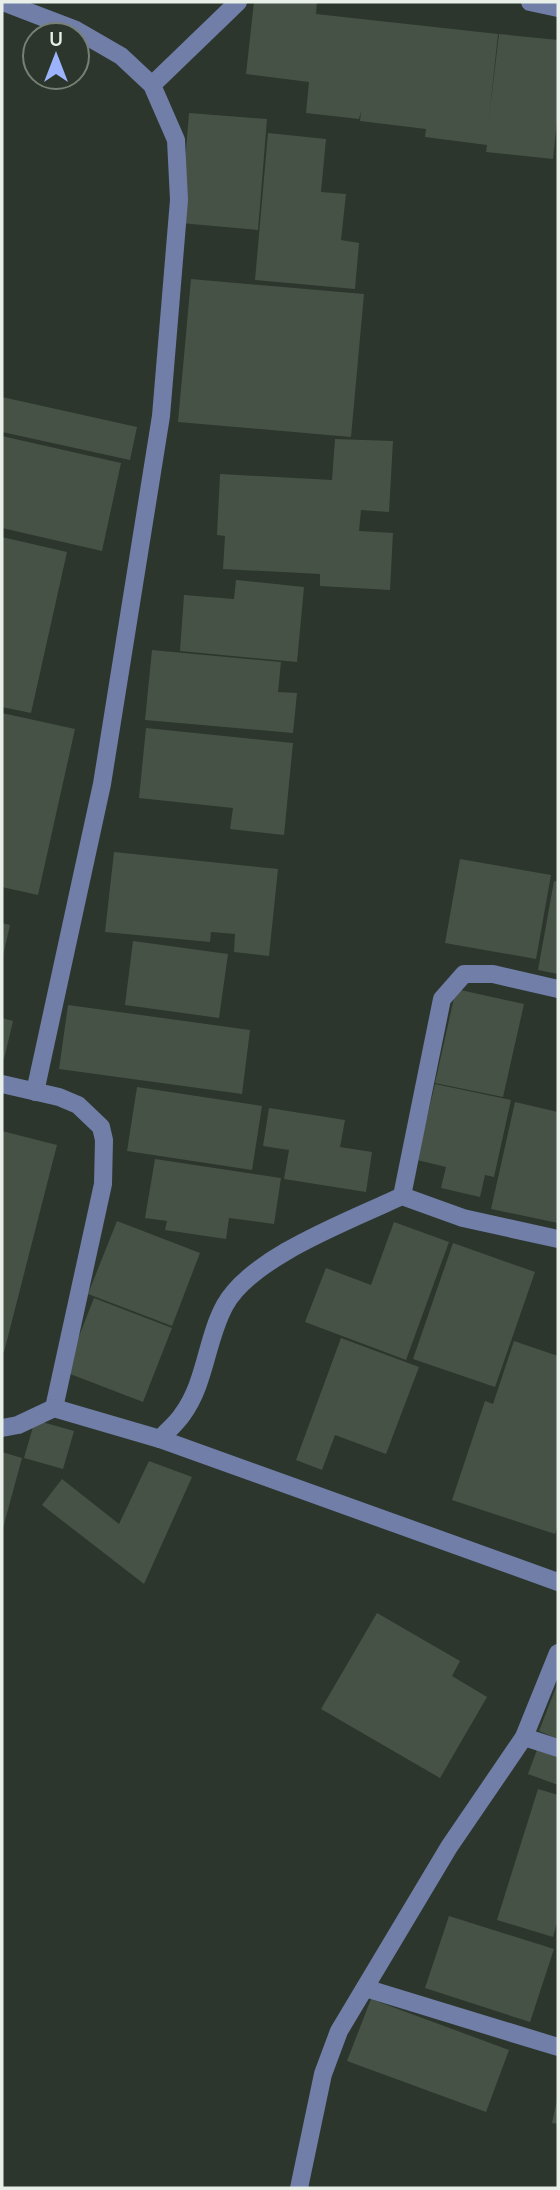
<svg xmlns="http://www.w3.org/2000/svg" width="560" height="2190" viewBox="0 0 560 2190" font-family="Manrope,sans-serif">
  <rect width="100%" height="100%" fill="#2c362c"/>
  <g fill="#475247">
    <polygon points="254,2 317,2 316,14 498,34 489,118 499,34 558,40 558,111 553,159 486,152 487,145 425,137 426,129 360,121 361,111 359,119 306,113 309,82 246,74"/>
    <polygon points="189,113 267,119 258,230 180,223"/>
    <polygon points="268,133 326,139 321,192 346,194 341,240 359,243 355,289 255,280"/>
    <polygon points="191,279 364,294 351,437 178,422"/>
    <polygon points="2,397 137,427 130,460 2,432"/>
    <polygon points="2,436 121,463 102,551 2,528"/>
    <polygon points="335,439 393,441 389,512 361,510 359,531 393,533 390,590 320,586 320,574 223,569 225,536 217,535 220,474 332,480"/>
    <polygon points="2,537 67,552 31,713 2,707"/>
    <polygon points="236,580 304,587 297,662 180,651 184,595 234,599"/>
    <polygon points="152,650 281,662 278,692 297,693 293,733 145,720"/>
    <polygon points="2,713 75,729 38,895 2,887"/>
    <polygon points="146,728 293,743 284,835 230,829 233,808 139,798"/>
    <polygon points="114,852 278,869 269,956 234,952 235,934 211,932 210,942 105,932"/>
    <polygon points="460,859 551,875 536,959 445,943"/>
    <polygon points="554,881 558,882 558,974 538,970"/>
    <polygon points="2,923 10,925 3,956 2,956"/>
    <polygon points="133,941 228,954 219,1018 125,1005"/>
    <polygon points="456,989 524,1004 503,1097 435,1083"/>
    <polygon points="68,1005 250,1030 242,1094 59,1069"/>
    <polygon points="2,1018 13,1021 4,1059 2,1058"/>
    <polygon points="435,1084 511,1100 494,1177 485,1175 480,1197 441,1188 446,1167 417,1160"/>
    <polygon points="137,1087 262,1106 252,1170 127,1151"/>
    <polygon points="515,1102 558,1112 558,1223 491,1209"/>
    <polygon points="269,1108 345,1120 340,1147 372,1152 366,1192 284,1179 289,1150 263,1146"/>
    <polygon points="2,1131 57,1145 4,1352 2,1352"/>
    <polygon points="155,1159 281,1178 274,1224 229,1218 226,1239 165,1230 167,1221 145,1218"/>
    <polygon points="117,1221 200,1253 172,1326 88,1294"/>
    <polygon points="394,1222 449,1242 406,1360 305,1322 326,1268 371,1285"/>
    <polygon points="453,1243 535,1272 495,1387 413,1359"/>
    <polygon points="94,1298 172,1328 143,1402 65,1372"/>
    <polygon points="341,1338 419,1367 386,1454 335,1435 322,1470 296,1460"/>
    <polygon points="514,1341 558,1356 558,1525 555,1534 452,1500 485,1401 493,1404"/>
    <polygon points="35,1420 74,1431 63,1469 24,1458"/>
    <polygon points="2,1452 22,1458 3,1528 2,1528"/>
    <polygon points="149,1461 192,1477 144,1584 42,1505 62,1479 119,1524"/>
    <polygon points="377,1613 460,1661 452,1676 487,1697 440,1778 321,1709"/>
    <polygon points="558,1682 558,1739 539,1731"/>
    <polygon points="538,1747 558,1755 558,1785 528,1774"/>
    <polygon points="538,1789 558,1795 558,1919 553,1937 497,1920"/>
    <polygon points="449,1916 554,1949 530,2022 425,1988"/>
    <polygon points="371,1999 509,2050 486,2112 347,2061"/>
    <polygon points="557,2100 558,2100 558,2124 552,2123"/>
  </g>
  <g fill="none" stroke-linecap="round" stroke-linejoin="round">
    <g stroke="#707ea8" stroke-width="18">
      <polyline points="3,2 76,30 121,56 152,85 176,140 179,200 161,416 102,784 35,1092"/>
      <polyline points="530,2 558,8"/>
      <polyline points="152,85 238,2"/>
      <polyline points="2,1084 59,1097 78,1105 101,1127 104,1140 103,1184 54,1408"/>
      <polyline points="402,1196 442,999 464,974 493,974 558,989"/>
      <path d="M 54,1408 L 160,1439 C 167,1431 176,1424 182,1415 C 206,1383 206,1339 225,1305 C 252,1256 352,1220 402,1196 L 463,1218 L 558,1239"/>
      <polyline points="2,1428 18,1425 54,1408"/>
      <polyline points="160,1439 558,1582"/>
      <polyline points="524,1737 558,1748"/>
      <polyline points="365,1988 558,2047"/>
      <polyline points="299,2188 323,2074 339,2031 449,1847 524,1737 558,1653"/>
    </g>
  </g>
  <rect width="560" height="2190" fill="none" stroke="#e8efe8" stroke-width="7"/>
  <g transform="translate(56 56)"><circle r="33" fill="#2c362c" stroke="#778077" stroke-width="2"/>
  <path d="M0-5L12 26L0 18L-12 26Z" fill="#9db4fd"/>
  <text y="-10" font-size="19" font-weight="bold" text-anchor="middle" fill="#e8efe8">U</text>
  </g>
</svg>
